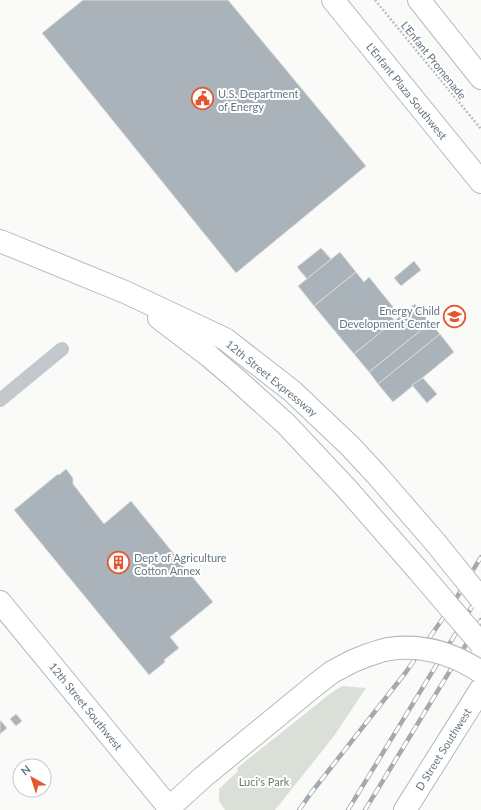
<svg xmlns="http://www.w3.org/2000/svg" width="481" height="810" viewBox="0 0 481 810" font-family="Lato,sans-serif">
  <rect width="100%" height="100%" fill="#fafaf8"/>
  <polygon fill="#dadfd7" points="342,686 366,688 334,736 275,810 225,810 219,801 219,789 238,771 237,768 331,693"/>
  <g fill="#aab3b9" stroke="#dcdcda">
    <polygon points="83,0 228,0 366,166 236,273 42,33"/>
    <polygon points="321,248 331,259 307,279 297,267"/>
    <polygon points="340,252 356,272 314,306 298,286"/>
    <polygon points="414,261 421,270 401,286 394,278"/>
    <polygon points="356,272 364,282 369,277 394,308 388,313 395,321 354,354 314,306"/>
    <polygon points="415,304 430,323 369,372 354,354"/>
    <polygon points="430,323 440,334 378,384 369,372"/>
    <polygon points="440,334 454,352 393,402 378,384"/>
    <polygon points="423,378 437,394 427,403 412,385"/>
    <polygon points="66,469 73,478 73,484 104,524 131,501 213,602 170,637 179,648 164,660 165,662 149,675 14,510 58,474 59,475"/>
    <polygon points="16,714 22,721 16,726 10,719"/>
    <polygon points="0,720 7,728 0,734"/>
  </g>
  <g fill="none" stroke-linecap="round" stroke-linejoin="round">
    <defs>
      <g id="secondary">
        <polyline points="333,0 481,182"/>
        <polyline points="419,0 481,78"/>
        <polyline points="0,602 171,810"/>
        <polyline points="405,810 481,689"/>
      </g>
      <g id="highway">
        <polyline points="0,241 125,292 225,339 292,391 350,446 376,474 435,542"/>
        <polyline points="159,318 209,356 236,379 286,424 347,489 417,569"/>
        <polyline points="169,808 203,777 314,686 332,672 353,661 368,655"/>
      </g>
    </defs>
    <use href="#secondary" stroke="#b3babf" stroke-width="24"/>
    <use href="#highway" stroke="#b4b9bd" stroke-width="24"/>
    <polyline stroke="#bbbfc2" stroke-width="2.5" stroke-dasharray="2 2" stroke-linecap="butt" points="375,0 481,129"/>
    <polyline stroke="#c3c8cc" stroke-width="14" points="0,400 62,349"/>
    <use href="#secondary" stroke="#fff" stroke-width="22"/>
    <use href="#highway" stroke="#fff" stroke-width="22"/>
    <defs>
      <g id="rail">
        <polyline points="299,810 311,793 406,672 454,602 481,557"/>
        <polyline points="348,810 481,592"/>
        <polyline points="365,810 481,620"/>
      </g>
    </defs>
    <use href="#rail" stroke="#a2aab0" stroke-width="4.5"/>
    <use href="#rail" stroke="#fff" stroke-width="3" stroke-dasharray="9" stroke-linecap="butt"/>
    <defs>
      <g id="highway-bridge">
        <polyline points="435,542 481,599"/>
        <polyline points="417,569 481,644"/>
        <path d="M 368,655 C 375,653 382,650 389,649 C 422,644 454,654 481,672"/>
      </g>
    </defs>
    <use href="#highway-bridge" stroke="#b4b9bd" stroke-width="24" stroke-linecap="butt"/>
    <use href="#highway-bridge" stroke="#fff" stroke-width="22"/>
  </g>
  <defs>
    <symbol id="civic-ring" viewBox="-11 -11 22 22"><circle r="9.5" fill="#fff" stroke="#e4572e" stroke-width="1.5"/><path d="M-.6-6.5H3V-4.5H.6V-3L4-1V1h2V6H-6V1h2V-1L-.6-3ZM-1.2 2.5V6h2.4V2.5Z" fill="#e4572e"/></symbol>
    <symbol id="school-ring" viewBox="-11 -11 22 22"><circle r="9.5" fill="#fff" stroke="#e4572e" stroke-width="1.5"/><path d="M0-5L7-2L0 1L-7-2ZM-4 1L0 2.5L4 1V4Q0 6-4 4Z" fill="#e4572e"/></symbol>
    <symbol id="building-ring" viewBox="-11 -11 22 22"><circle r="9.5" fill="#fff" stroke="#e4572e" stroke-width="1.5"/><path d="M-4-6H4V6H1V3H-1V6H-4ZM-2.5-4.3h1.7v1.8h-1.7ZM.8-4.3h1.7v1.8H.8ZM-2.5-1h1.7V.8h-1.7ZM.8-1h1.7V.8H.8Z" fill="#e4572e"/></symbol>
  </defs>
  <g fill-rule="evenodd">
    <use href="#civic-ring" x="190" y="86" width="25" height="25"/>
    <use href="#school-ring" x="442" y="304" width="25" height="25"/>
    <use href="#building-ring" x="106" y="550" width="25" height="25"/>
  </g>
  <g text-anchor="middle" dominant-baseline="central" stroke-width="4" stroke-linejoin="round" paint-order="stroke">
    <g font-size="11" fill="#657683" stroke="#fff">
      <text transform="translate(434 60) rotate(51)">L'Enfant Promenade</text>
      <text transform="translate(407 91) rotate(51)">L'Enfant Plaza Southwest</text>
      <text transform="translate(272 378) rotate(39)">12th Street Expressway</text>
      <text transform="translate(86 706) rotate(51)">12th Street Southwest</text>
      <text transform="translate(443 749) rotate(-58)">D Street Southwest</text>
    </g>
    <g font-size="11" fill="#657683" stroke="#fff" text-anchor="start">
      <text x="218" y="93">U.S. Department<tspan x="218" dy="13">of Energy</tspan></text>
      <text x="440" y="310" text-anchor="end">Energy Child<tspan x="440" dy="13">Development Center</tspan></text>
      <text x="134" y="557">Dept of Agriculture<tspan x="134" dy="13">Cotton Annex</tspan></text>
    </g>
    <g font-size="11" fill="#687a64" stroke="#fff">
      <text x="264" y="781">Luci's Park</text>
    </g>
  </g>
  <g transform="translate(32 778) rotate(321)"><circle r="19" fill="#ffffff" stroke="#c1c8cd"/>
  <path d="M0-3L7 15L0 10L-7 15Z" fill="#e4572e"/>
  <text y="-6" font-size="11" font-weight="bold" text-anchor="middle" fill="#657683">N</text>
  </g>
</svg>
